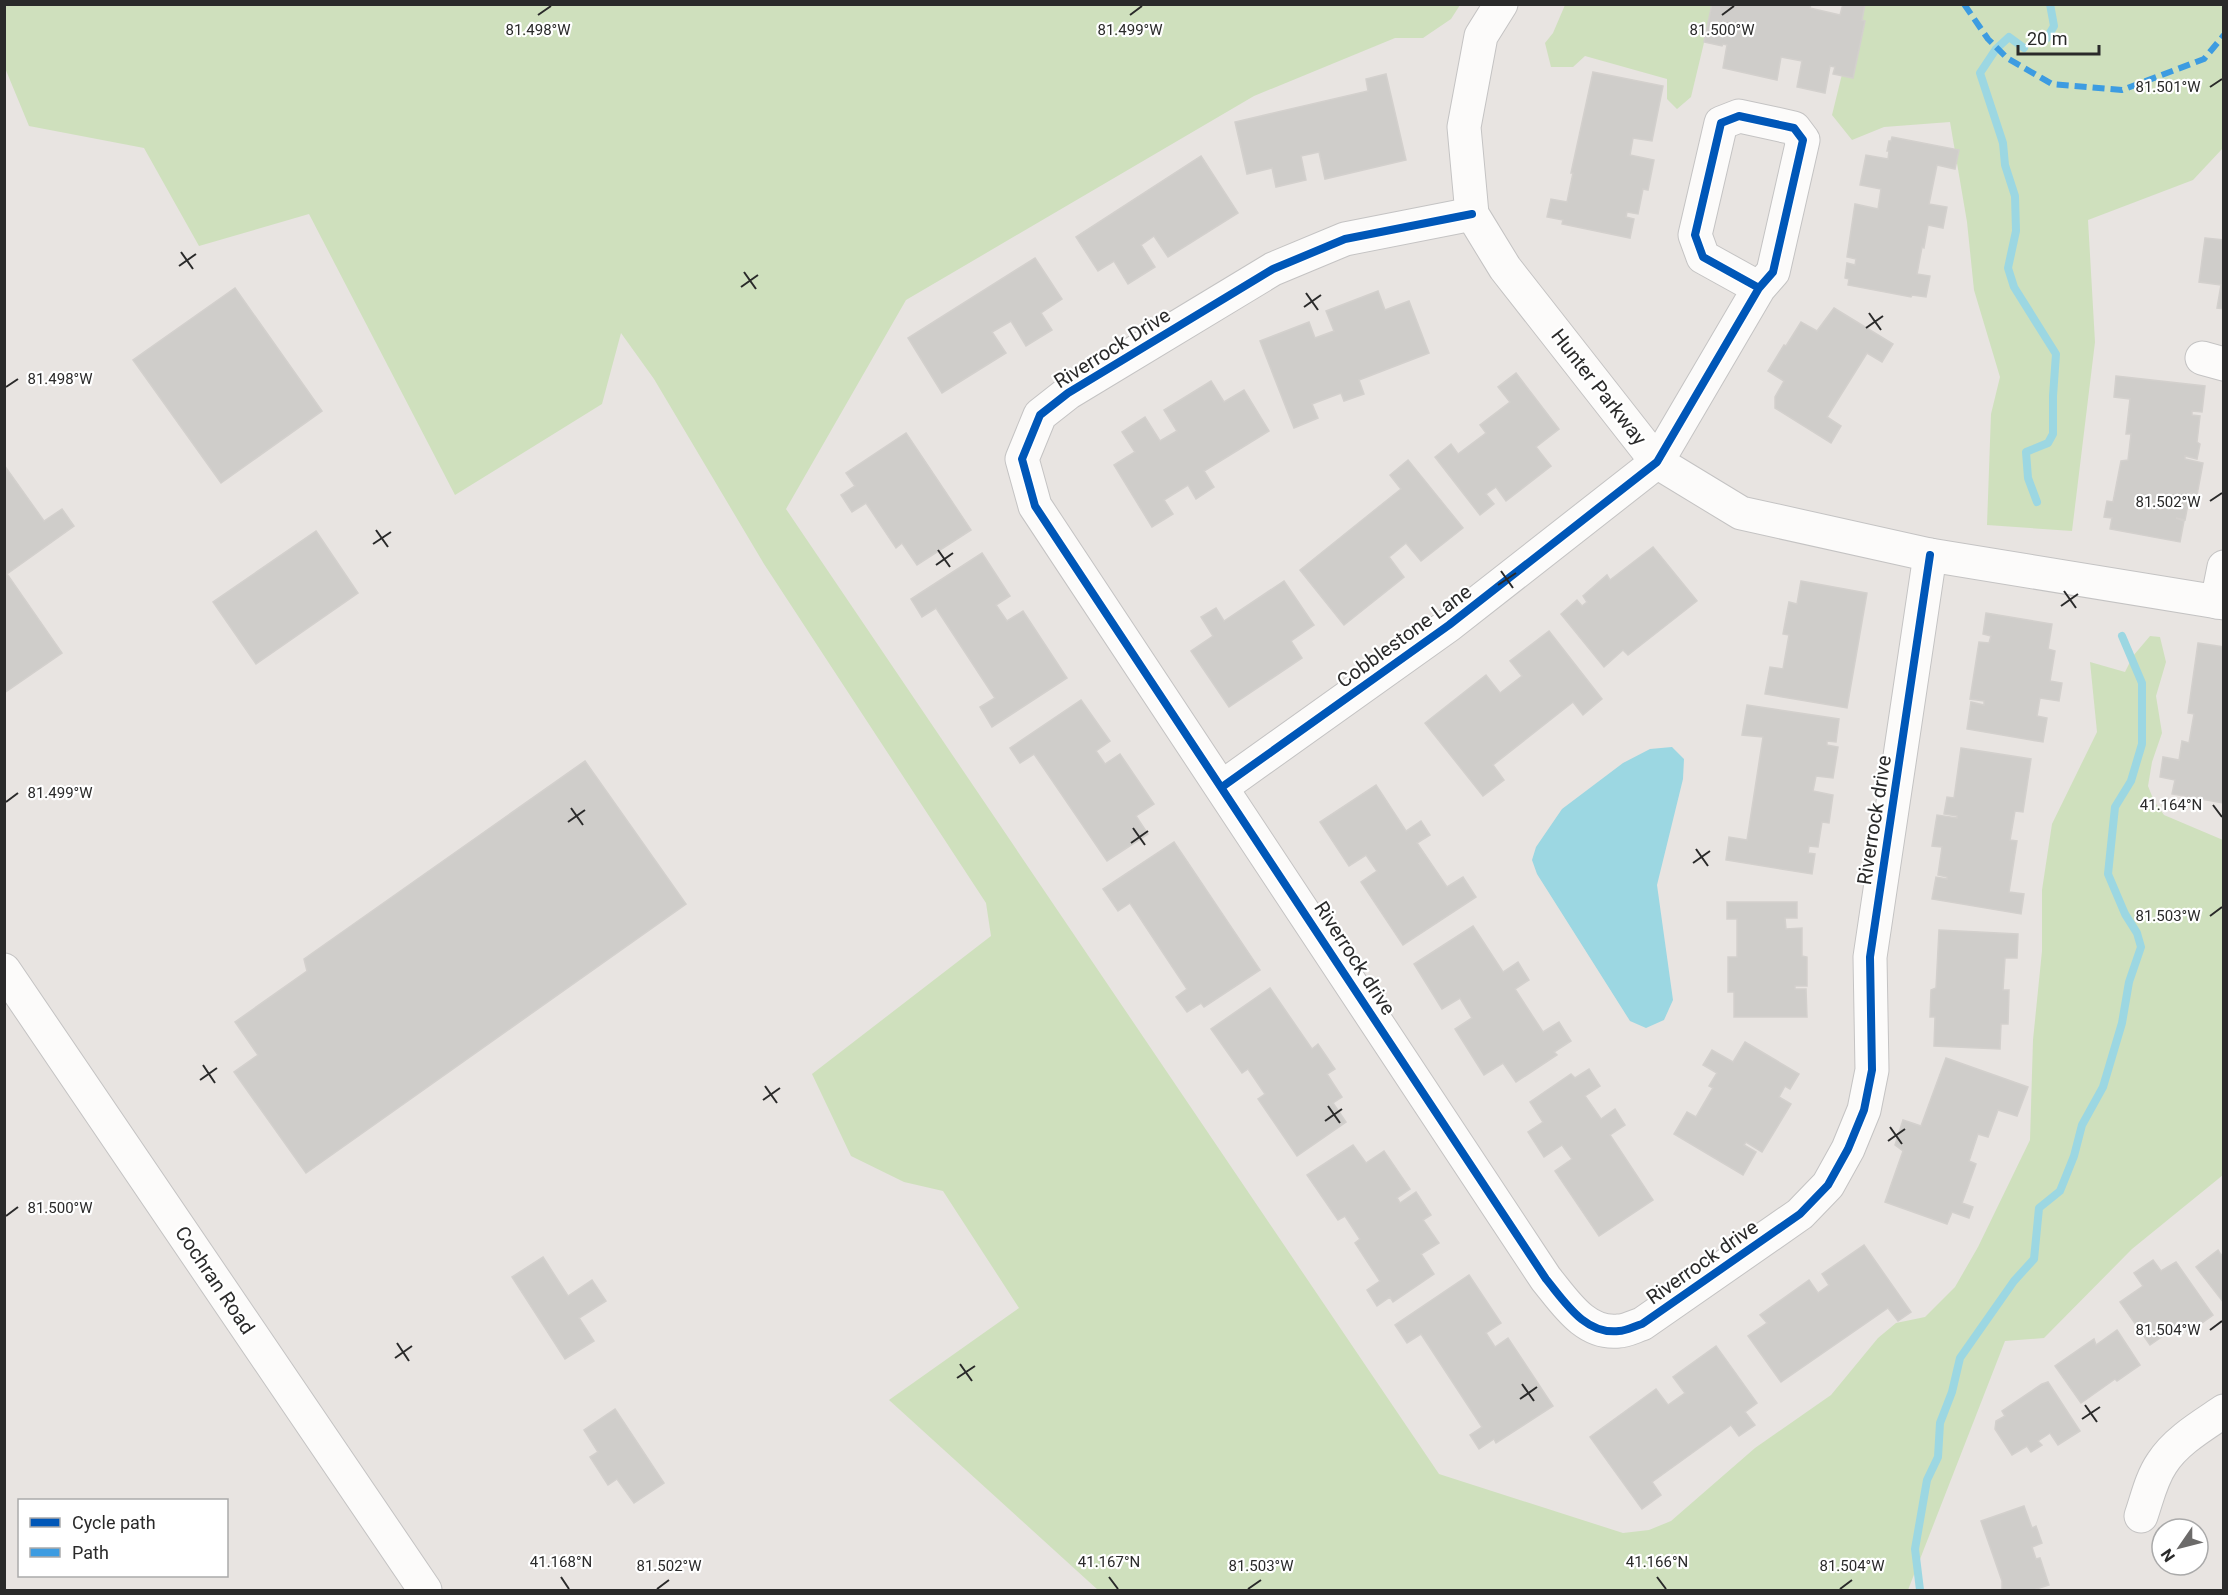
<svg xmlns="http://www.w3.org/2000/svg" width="2228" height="1595" viewBox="0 0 2228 1595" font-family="Roboto,sans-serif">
  <rect width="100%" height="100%" fill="#e8e4e1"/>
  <g fill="#cfe0bd">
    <polygon points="4,5 1460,5 1451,19 1423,38 1395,38 1254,96 906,300 786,509 1439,1474 1623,1533 1649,1530 1671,1521 1755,1448 1831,1395 1878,1338 1896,1323 1925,1317 1955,1287 1978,1247 2030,1140 2033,1040 2042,951 2042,890 2052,824 2097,732 2090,662 2125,672 2133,656 2150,636 2160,637 2166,662 2156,696 2162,733 2152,762 2148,786 2154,801 2164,815 2223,840 2223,1175 2132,1249 2044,1338 2005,1341 1908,1590 1098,1590 889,1400 1019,1308 943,1191 904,1182 851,1156 812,1074 991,936 986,903 764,564 654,379 621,333 602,404 455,495 309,214 199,246 144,148 29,126 5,68"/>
    <polygon points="1565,5 1713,5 1691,97 1677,109 1667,99 1667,79 1585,56 1573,67 1551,67 1545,43 1553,33"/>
    <polygon points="1859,5 2223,5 2223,148 2193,180 2088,220 2095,342 2072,531 1987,525 1991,414 2000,377 1974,290 1967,222 1950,122 1884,127 1852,140 1832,115"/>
  </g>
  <polygon fill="#9cd7e2" points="1672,747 1684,759 1683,779 1657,885 1673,1000 1664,1020 1646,1028 1630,1021 1537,874 1532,860 1536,847 1562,809 1623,763 1650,749"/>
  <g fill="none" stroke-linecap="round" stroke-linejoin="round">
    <g stroke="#9cd7e2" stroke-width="8">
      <polyline points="2047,38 2054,26 2050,4"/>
      <polyline points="2024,48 2009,37 1996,49 1980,73 2003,143 2005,165 2015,196 2016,231 2008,268 2014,287 2056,354 2053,396 2053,434 2048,443 2026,452 2028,478 2037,502"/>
      <polyline points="1920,1590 1915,1549 1927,1480 1938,1457 1940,1423 1952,1392 1960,1358 2014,1281 2034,1259 2039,1208 2060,1191 2074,1156 2082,1125 2103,1087 2122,1023 2129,982 2141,947 2137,933 2125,914 2108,874 2115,807 2131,781 2142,744 2142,683 2122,636"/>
    </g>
  </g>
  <g fill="#cfcdca" stroke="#d3d0cd" stroke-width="1.5">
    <polygon points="1712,4 1811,4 1810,8 1840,15 1843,4 1865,4 1862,20 1865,21 1853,78 1833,74 1835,67 1830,66 1825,93 1797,87 1802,61 1781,57 1777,80 1723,68 1727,45 1723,44 1722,46 1704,42"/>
    <polygon points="1593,72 1663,86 1652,141 1633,138 1630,155 1654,160 1648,190 1643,189 1638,214 1627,212 1626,217 1634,219 1630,238 1562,224 1563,220 1547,217 1551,199 1567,202 1573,173 1571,173"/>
    <polygon points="1386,74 1406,160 1325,179 1319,152 1301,156 1306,180 1276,187 1272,168 1247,174 1235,122 1368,91 1366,79"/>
    <polygon points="1892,137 1959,150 1955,169 1937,165 1929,204 1947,207 1943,228 1928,225 1924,248 1922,247 1917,274 1930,276 1926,297 1912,295 1911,297 1848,285 1849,279 1845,278 1847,263 1855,265 1856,259 1847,257 1855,204 1878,209 1881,189 1860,185 1866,155 1888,159 1889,151 1887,151 1889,141 1891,141"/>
    <polygon points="1201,156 1238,213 1168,257 1154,236 1141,245 1155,267 1128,284 1114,261 1098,271 1076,237"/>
    <polygon points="2205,238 2224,240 2224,309 2217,308 2221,285 2199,282"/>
    <polygon points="1035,258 1062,299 1041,313 1052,330 1026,346 1011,321 992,332 1006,353 942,393 908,338"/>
    <polygon points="235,288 322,411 221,483 133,360"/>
    <polygon points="1378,291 1385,310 1409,301 1429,353 1359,380 1364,394 1344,401 1341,393 1312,404 1318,418 1294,428 1260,341 1309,322 1315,338 1334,331 1326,311"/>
    <polygon points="1834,308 1893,344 1882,362 1867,353 1827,417 1841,426 1831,443 1775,408 1775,397 1784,381 1768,371 1784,345 1786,346 1801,322 1817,331"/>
    <polygon points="1516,373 1559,429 1536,447 1551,466 1506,501 1496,487 1486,494 1494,504 1480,515 1435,457 1451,444 1458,454 1486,433 1480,425 1510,402 1498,387"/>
    <polygon points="2116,376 2205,386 2202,412 2192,411 2192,415 2200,416 2197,442 2200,444 2197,459 2185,456 2185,459 2203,463 2197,495 2190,493 2185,520 2176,518 2184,521 2180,542 2110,529 2112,518 2104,517 2107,501 2113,502 2121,461 2128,460 2131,434 2126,434 2130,399 2114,397"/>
    <polygon points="1211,381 1224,402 1244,390 1269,431 1204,471 1214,487 1196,499 1188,485 1164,500 1173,514 1152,527 1114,465 1135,452 1122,432 1145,417 1160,441 1177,431 1164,410"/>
    <polygon points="906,433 971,530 917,565 902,543 896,548 866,503 852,512 841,495 855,486 846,473"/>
    <polygon points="1408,460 1463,528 1421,561 1406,543 1389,557 1404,577 1344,625 1300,570 1401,489 1390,475"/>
    <polygon points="4,465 44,521 62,509 74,526 7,574 62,653 4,693"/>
    <polygon points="316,531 358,593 256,664 213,602"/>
    <polygon points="1653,547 1697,601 1628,655 1623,650 1604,667 1561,614 1577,600 1582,606 1587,602 1583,596 1607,575 1610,580"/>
    <polygon points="982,553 1010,596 996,605 1007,621 1023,611 1067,678 992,727 980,707 995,698 936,608 922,617 911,599"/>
    <polygon points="1284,581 1314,625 1291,641 1302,658 1229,707 1191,651 1213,636 1201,617 1216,608 1224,621"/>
    <polygon points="1801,581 1867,593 1847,708 1765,694 1770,667 1783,669 1789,635 1783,634 1789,602 1797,604"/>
    <polygon points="1986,613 2052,624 2048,649 2055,651 2050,681 2062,683 2059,701 2040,698 2037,716 2047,718 2043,742 1967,729 1971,702 1984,705 1984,701 1970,699 1979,642 1989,643 1991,636 1983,634"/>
    <polygon points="1549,631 1602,699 1583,715 1573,702 1493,765 1504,780 1483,796 1425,723 1486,675 1500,693 1522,676 1510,661"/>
    <polygon points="2198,643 2224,647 2224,803 2172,794 2175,780 2160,777 2163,757 2179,760 2182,741 2189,743 2194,714 2188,713"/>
    <polygon points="1081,700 1110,741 1096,751 1105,764 1120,754 1154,804 1136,816 1148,834 1107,861 1034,754 1020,763 1010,748"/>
    <polygon points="1747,705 1839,719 1836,742 1827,741 1827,745 1838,747 1833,778 1816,776 1813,791 1833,795 1829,823 1822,822 1818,847 1809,846 1808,853 1815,854 1812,874 1726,860 1729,837 1747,840 1763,737 1742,735"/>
    <polygon points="1961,748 2031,759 2023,812 2015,811 2010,840 2017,841 2009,892 2024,894 2021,914 1932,899 1936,877 1947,879 1947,877 1938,875 1942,847 1932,846 1937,815 1957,818 1957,816 1944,814 1947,797 1954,798"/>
    <polygon points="585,761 686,904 306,1173 234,1072 258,1055 235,1022 307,971 304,959"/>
    <polygon points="1376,785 1406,831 1421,821 1430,835 1417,843 1447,887 1463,877 1476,897 1403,945 1361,882 1377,871 1366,855 1349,866 1320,822"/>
    <polygon points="1174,842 1260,970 1204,1007 1201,1003 1187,1012 1176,997 1187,989 1130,903 1118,911 1103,889"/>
    <polygon points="1727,902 1797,902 1797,918 1785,918 1786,929 1802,928 1802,956 1807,957 1807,986 1795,986 1795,989 1806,989 1807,1017 1734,1017 1734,992 1728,992 1728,957 1737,957 1737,919 1727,919"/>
    <polygon points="1473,926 1503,972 1518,962 1529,980 1515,989 1543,1032 1559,1022 1571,1041 1554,1052 1557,1055 1516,1082 1503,1063 1484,1075 1455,1029 1472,1018 1460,998 1442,1009 1414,964"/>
    <polygon points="1939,930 2018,934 2017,958 2005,958 2003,990 2009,990 2008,1024 2001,1024 2000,1049 1934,1046 1935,1017 1930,1017 1931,990 1936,988"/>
    <polygon points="1270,988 1312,1049 1318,1044 1335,1069 1327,1074 1342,1097 1333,1103 1346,1122 1297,1156 1258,1099 1265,1094 1248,1069 1242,1073 1211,1029"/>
    <polygon points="1745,1042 1799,1074 1790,1089 1785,1086 1779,1097 1791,1104 1762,1152 1746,1142 1744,1145 1756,1152 1743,1175 1674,1134 1687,1112 1696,1117 1713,1088 1709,1086 1717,1073 1703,1065 1712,1050 1733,1062"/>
    <polygon points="1946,1058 2028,1087 2017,1116 1998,1110 1988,1137 1978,1134 1969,1161 1976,1164 1962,1203 1973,1207 1969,1218 1952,1212 1947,1224 1885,1202 1903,1151 1895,1145 1903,1120 1921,1126"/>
    <polygon points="1589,1069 1600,1086 1585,1096 1601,1119 1615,1109 1625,1125 1610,1135 1653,1200 1599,1236 1555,1171 1572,1159 1562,1145 1544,1157 1528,1132 1543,1122 1530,1102 1571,1074 1575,1078"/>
    <polygon points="1353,1145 1366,1163 1384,1151 1410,1189 1397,1198 1400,1203 1416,1192 1431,1215 1423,1220 1439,1243 1421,1254 1434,1274 1393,1302 1390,1297 1377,1306 1367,1290 1380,1281 1355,1243 1360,1239 1345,1216 1338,1220 1307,1175"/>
    <polygon points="1864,1245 1911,1312 1898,1321 1888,1308 1781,1382 1748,1336 1767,1323 1760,1315 1809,1280 1818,1293 1829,1285 1822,1274"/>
    <polygon points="2218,1250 2221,1255 2224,1253 2224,1303 2196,1267"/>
    <polygon points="543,1257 568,1296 592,1280 606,1301 579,1318 594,1341 565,1359 512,1277"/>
    <polygon points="2153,1260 2161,1271 2176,1262 2213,1315 2188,1333 2182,1324 2173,1330 2171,1328 2161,1334 2163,1336 2150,1345 2120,1302 2143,1286 2134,1273"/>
    <polygon points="1469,1275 1501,1323 1486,1333 1495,1347 1508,1338 1553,1406 1496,1443 1494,1439 1479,1449 1470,1435 1482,1427 1421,1334 1407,1343 1395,1325"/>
    <polygon points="2117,1330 2140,1365 2117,1381 2115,1379 2081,1403 2055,1366 2094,1339 2096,1345"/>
    <polygon points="1716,1346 1757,1403 1745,1412 1755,1425 1739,1436 1731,1425 1652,1482 1661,1495 1642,1509 1590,1437 1656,1389 1668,1405 1685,1393 1673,1377"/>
    <polygon points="2048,1382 2080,1431 2058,1445 2050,1433 2038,1441 2042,1445 2031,1452 2027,1446 2012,1455 1995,1429 1996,1421 2005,1416 2002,1411 2042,1384"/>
    <polygon points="615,1409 664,1483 634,1503 617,1479 608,1485 590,1457 598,1452 584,1430"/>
    <polygon points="2024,1506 2032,1528 2036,1526 2042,1543 2032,1547 2036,1559 2040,1558 2049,1585 2033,1590 2002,1590 2002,1581 1981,1521"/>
  </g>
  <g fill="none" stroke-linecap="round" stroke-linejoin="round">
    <defs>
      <g id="minor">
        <polyline points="1501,4 1481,36 1464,127 1472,214 1505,268 1657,462 1741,513 1930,555 2224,603"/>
        <path d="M 1472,214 L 1345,239 L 1273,269 L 1068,393 L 1040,415 L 1022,459 L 1035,506 L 1546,1279 C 1565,1302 1585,1335 1619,1331 C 1626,1331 1635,1326 1642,1324 L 1800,1214 L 1828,1185 L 1848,1149 L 1864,1110 L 1872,1070 L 1870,957 L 1930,555"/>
        <polyline points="2202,358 2224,364"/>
        <polyline points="2217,602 2224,567"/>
        <polyline points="1222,787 1449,625 1657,462 1759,288 1773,272 1803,140 1794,128 1739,116 1721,123 1695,235 1703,257 1759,288"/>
        <polyline points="4,970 425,1590"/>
        <path d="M 2141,1516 C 2147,1499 2151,1479 2162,1463 C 2176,1441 2202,1426 2224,1411"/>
      </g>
    </defs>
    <use href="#minor" stroke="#c4c3c3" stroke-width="35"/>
    <use href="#minor" stroke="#fcfbfa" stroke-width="33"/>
    <polyline stroke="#3d9ce1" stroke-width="6" stroke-dasharray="12 6" stroke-linecap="butt" points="1964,4 1988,39 2007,58 2052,84 2122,90 2204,59 2224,35"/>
    <defs>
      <g id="cycleway">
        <path d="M 1472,214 L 1345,239 L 1273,269 L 1068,393 L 1040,415 L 1022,459 L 1035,506 L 1546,1279 C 1565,1302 1585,1335 1619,1331 C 1626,1331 1635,1326 1642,1324 L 1800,1214 L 1828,1185 L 1848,1149 L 1864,1110 L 1872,1070 L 1870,957 L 1930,555"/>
        <polyline points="1222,787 1449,625 1657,462 1759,288 1773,272 1803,140 1794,128 1739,116 1721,123 1695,235 1703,257 1759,288"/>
      </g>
    </defs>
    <use href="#cycleway" stroke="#fff" stroke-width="11"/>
    <use href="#cycleway" stroke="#0057b8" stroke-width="8"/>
  </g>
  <path fill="none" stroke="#2a2a2a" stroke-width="2" d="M 538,15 L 551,6M 1130,15 L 1142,6M 1722,15 L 1734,6M 2210,87 L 2222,79M 181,252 L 193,269M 179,266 L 196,254M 744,272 L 756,289M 741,287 L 758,275M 1306,293 L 1318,310M 1304,307 L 1321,295M 1869,313 L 1881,330M 1866,328 L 1883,316M 6,387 L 18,379M 2210,501 L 2222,493M 376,530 L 388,547M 373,544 L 391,532M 938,550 L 950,567M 936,565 L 953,553M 1501,571 L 1513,588M 1498,585 L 1516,573M 2064,591 L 2076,608M 2061,606 L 2078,594M 6,802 L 18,793M 2213,805 L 2222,817M 571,808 L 583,825M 568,822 L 585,810M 1133,828 L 1145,845M 1131,843 L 1148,831M 1696,849 L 1708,866M 1693,863 L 1710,851M 2210,916 L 2222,907M 203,1065 L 215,1083M 200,1080 L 217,1068M 765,1086 L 777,1103M 763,1100 L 780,1088M 1328,1106 L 1340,1123M 1325,1121 L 1342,1109M 1890,1127 L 1902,1144M 1888,1141 L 1905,1129M 6,1216 L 18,1207M 2210,1330 L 2222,1321M 397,1343 L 409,1361M 395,1358 L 412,1346M 960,1364 L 972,1381M 957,1378 L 975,1366M 1522,1384 L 1534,1401M 1520,1399 L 1537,1387M 2085,1405 L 2097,1422M 2082,1419 L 2100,1407M 561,1577 L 569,1589M 1109,1577 L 1118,1589M 1657,1577 L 1666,1589M 657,1589 L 669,1580M 1248,1589 L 1261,1580M 1840,1589 L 1852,1580"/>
  <g text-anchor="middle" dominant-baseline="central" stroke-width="4.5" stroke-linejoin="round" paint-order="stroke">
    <g font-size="20" fill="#2a2a2a" stroke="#fff">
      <text transform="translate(1112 348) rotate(-32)">Riverrock Drive</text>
      <text transform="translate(1599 387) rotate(52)">Hunter Parkway</text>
      <text transform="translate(1404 636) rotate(-36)">Cobblestone Lane</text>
      <text transform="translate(1874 820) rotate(-81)">Riverrock drive</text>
      <text transform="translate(1355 958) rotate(57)">Riverrock drive</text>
      <text transform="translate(1702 1262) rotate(-35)">Riverrock drive</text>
      <text transform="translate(215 1280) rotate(56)">Cochran Road</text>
    </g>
  </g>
  <g font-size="15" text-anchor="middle" fill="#2a2a2a" stroke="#fff" stroke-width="4.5" stroke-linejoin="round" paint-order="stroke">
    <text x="538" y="35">81.498°W</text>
    <text x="1130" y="35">81.499°W</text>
    <text x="1722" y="35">81.500°W</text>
    <text x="2168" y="92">81.501°W</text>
    <text x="60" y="384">81.498°W</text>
    <text x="2168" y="507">81.502°W</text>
    <text x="60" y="798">81.499°W</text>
    <text x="2171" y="810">41.164°N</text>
    <text x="2168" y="921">81.503°W</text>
    <text x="60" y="1213">81.500°W</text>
    <text x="2168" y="1335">81.504°W</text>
    <text x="561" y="1567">41.168°N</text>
    <text x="1109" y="1567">41.167°N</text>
    <text x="1657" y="1567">41.166°N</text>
    <text x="669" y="1571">81.502°W</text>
    <text x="1261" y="1571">81.503°W</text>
    <text x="1852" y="1571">81.504°W</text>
  </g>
  <rect width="2228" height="1595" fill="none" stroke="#2a2a2a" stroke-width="12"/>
  <rect x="18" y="1499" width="210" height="78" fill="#ffffff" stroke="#aaaaaa" stroke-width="1.5"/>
  <rect x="30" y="1518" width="30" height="9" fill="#0057b8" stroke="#aaaaaa" stroke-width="1.5"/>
  <text x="72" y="1529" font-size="18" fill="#2a2a2a">Cycle path</text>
  <rect x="30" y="1548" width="30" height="9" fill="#3d9ce1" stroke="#aaaaaa" stroke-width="1.5"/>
  <text x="72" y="1559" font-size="18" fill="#2a2a2a">Path</text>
  <g transform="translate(2180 1547) rotate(235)"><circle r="28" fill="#ffffff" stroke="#aaaaaa" stroke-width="1.5"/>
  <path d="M0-4.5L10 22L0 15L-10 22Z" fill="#6c6b6a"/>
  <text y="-9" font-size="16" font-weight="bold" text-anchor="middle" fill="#2a2a2a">N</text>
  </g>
  <path d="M2018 45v9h81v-9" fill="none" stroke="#2a2a2a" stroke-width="3"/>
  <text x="2027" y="45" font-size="18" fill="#2a2a2a" stroke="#ffffff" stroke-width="4.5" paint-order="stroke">20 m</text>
</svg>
